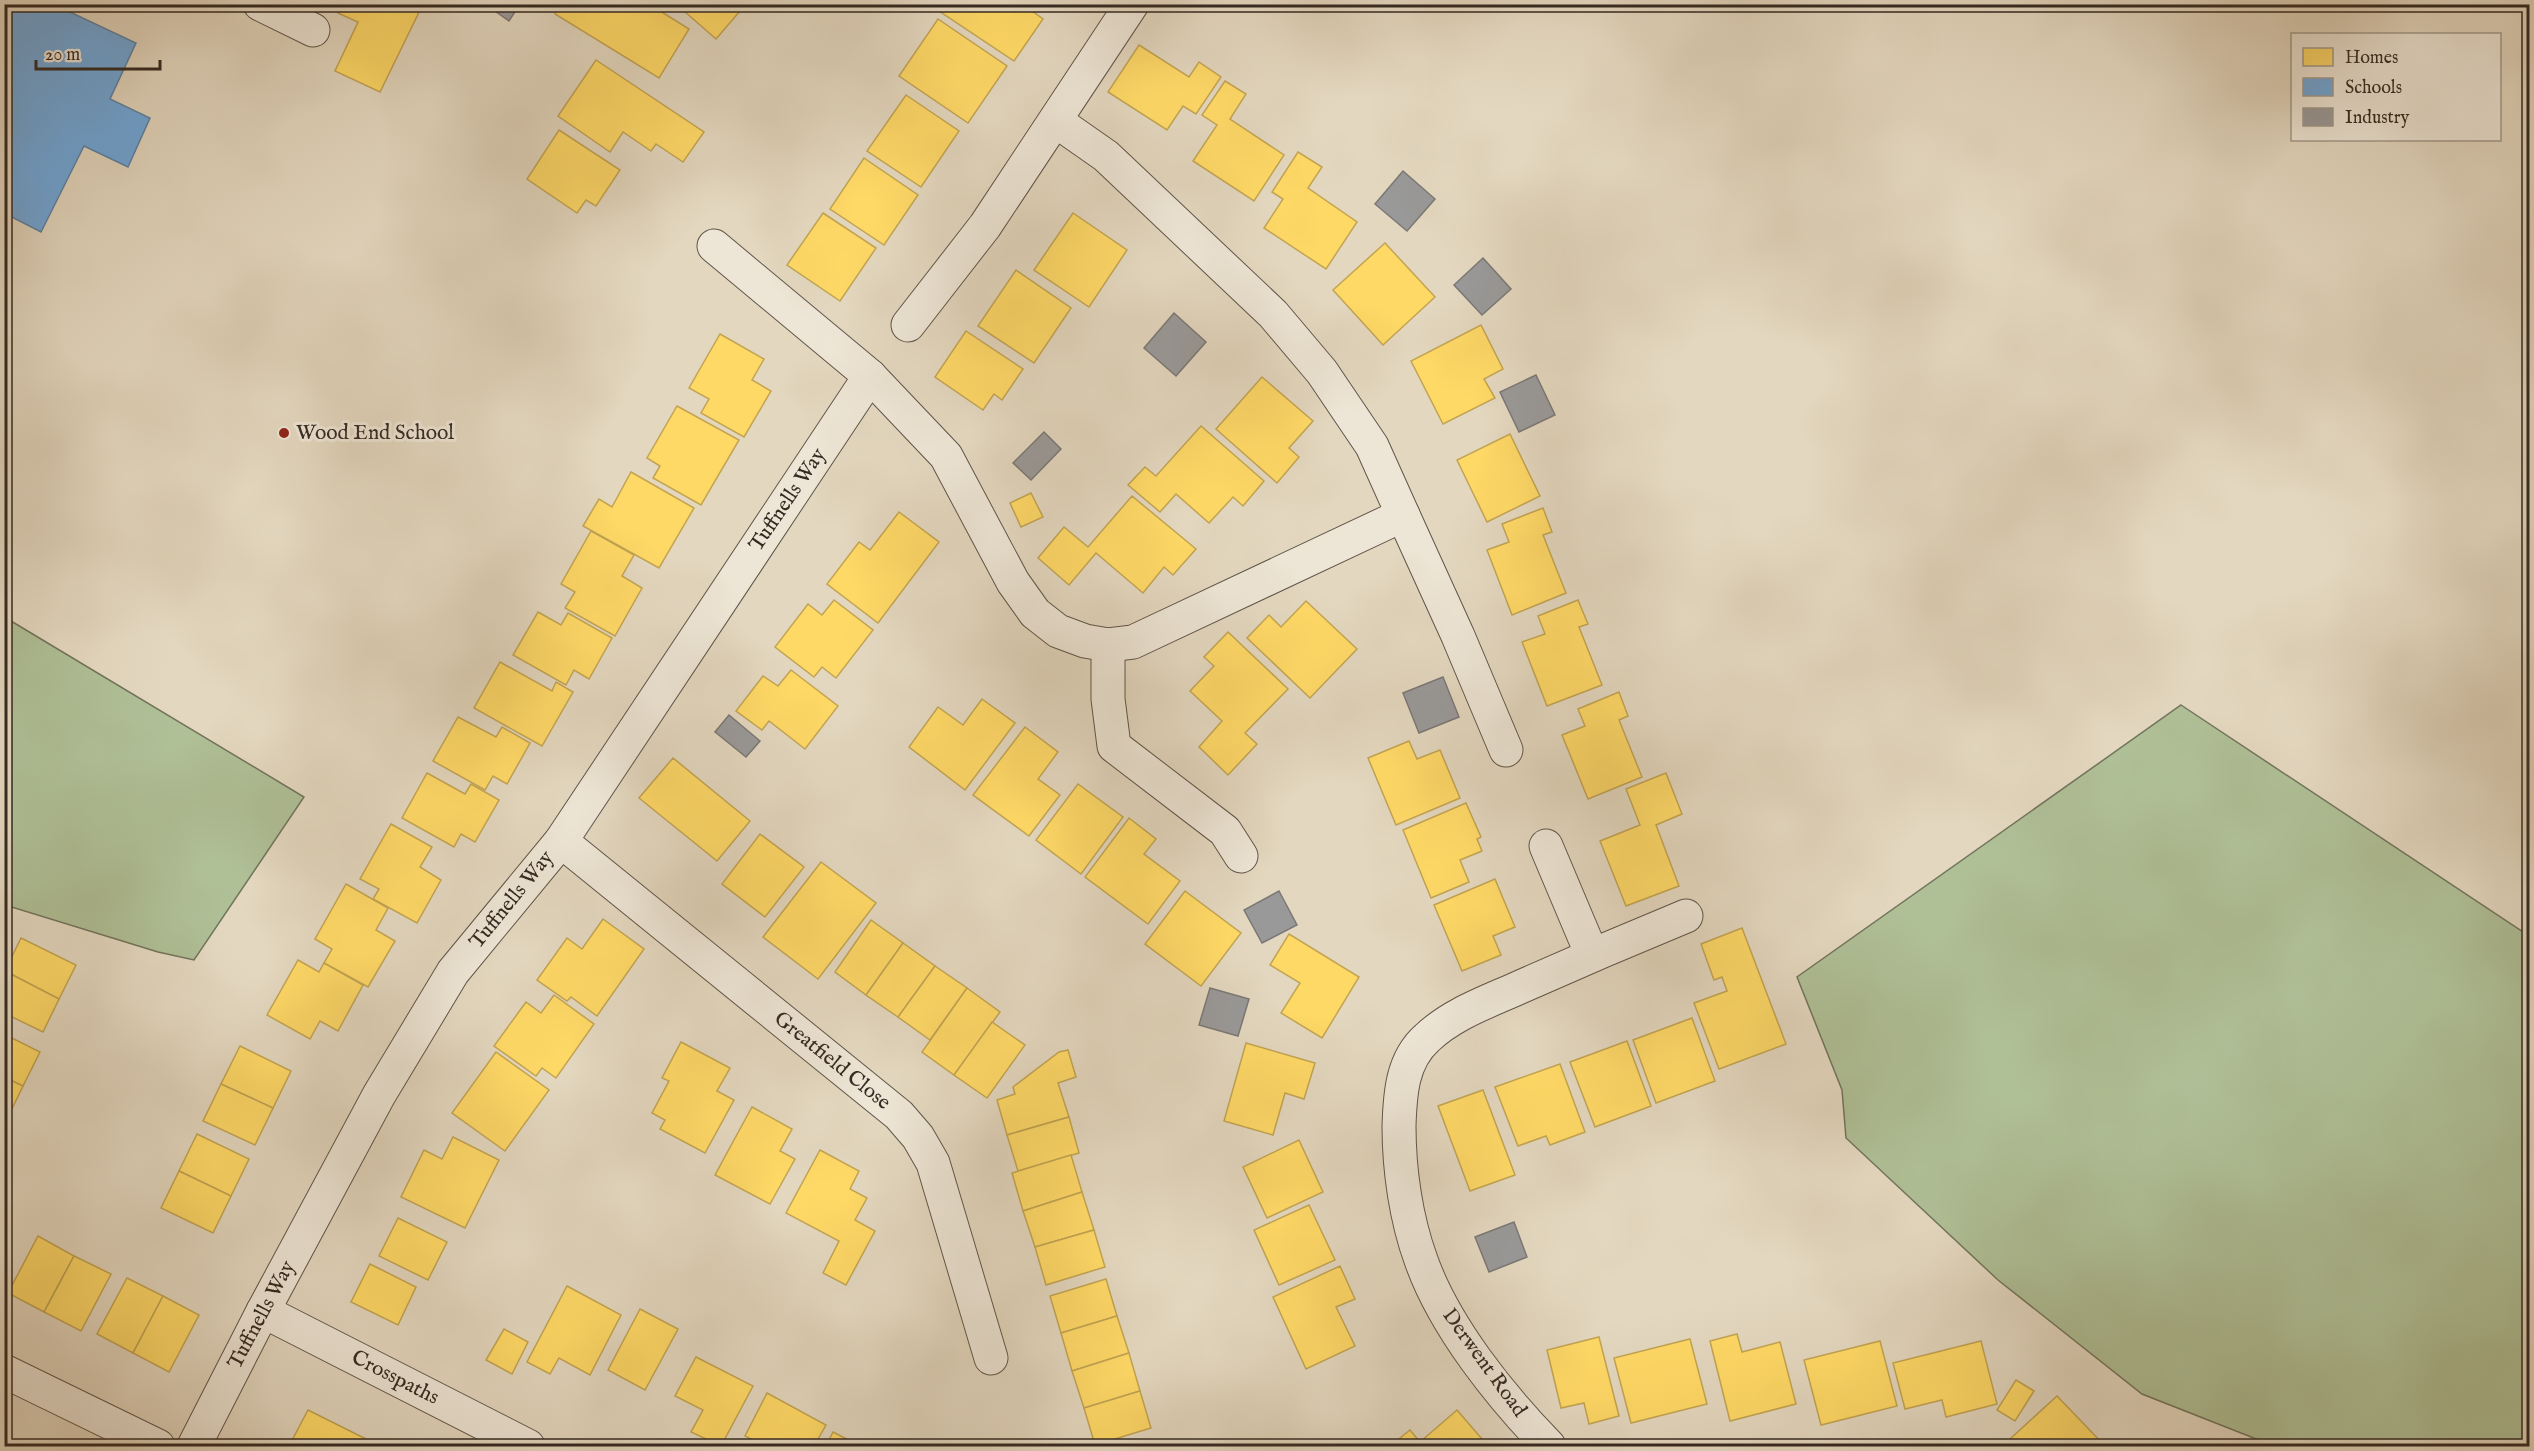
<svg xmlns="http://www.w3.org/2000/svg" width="2534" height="1451" viewBox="0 0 2534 1451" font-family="'IM FELL English',serif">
  <rect width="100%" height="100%" fill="#e3d7bf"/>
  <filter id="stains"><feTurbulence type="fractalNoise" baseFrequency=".00333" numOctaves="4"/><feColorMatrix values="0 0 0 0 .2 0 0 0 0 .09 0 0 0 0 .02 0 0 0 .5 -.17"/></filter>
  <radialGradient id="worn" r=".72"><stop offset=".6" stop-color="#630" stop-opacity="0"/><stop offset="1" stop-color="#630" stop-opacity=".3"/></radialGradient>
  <g fill="#afbf96" stroke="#72745c" stroke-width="1.5">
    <polygon points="11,621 304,797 194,960 158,952 5,905 4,632"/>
    <polygon points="2181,705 2529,936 2529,1446 2274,1446 2142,1394 1998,1280 1846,1138 1842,1090 1797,977"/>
  </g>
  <g fill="#ffd966" stroke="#c2a452" stroke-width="1.5">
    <polygon points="342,4 423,4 380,92 335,71 358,22 338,13"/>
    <polygon points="560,4 620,4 626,9 629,4 649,4 689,29 659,78 555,14"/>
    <polygon points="676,4 746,4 716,39"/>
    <polygon points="943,4 1022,4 1043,19 1014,61 939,11"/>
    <polygon points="938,19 1007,66 968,123 899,76"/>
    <polygon points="1139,45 1189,77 1199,62 1221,77 1196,114 1183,106 1167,130 1108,92"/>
    <polygon points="596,60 704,132 683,162 656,144 651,151 623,132 610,152 558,116"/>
    <polygon points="1225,81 1246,94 1230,119 1284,155 1254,201 1193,161 1217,125 1202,115"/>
    <polygon points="906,95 959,131 921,187 867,151"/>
    <polygon points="559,130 620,170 596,206 586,200 577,213 527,179"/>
    <polygon points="1298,152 1322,167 1308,188 1357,222 1326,269 1264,228 1283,199 1272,192"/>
    <polygon points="864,158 918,195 884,245 830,209"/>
    <polygon points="823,213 876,248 840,301 787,265"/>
    <polygon points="1073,213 1127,250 1089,307 1034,270"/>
    <polygon points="1385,243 1435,297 1383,345 1333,290"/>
    <polygon points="1016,270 1071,308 1034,363 978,326"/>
    <polygon points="1481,325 1503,369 1484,379 1495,398 1443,424 1411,361"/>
    <polygon points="966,331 1023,369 1002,400 994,394 983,410 935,377"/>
    <polygon points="720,334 764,359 752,380 771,391 744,437 701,413 709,399 689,388"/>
    <polygon points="1262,377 1313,421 1289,448 1299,457 1277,483 1216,429"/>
    <polygon points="677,406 739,440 701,505 653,478 660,466 647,458"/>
    <polygon points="1201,426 1264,481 1243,506 1233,497 1209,523 1176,494 1160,512 1128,485 1145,467 1156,476"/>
    <polygon points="1510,434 1540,496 1487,522 1457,460"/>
    <polygon points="631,472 694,508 659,568 583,526 599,499 612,507"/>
    <polygon points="1031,493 1043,517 1021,527 1010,503"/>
    <polygon points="1132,496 1196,549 1173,575 1164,567 1143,593 1096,553 1069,585 1038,558 1064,527 1088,547"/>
    <polygon points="1543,508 1552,532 1543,535 1566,593 1512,615 1487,550 1509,542 1502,524"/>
    <polygon points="899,512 939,542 878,623 827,584 859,542 870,550"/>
    <polygon points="591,531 634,555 622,576 642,588 615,636 565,608 575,592 561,584"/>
    <polygon points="834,600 873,630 836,678 822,667 814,677 775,647 808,604 822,615"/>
    <polygon points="1578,600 1588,624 1579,627 1602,685 1547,706 1522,642 1545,634 1538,616"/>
    <polygon points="1306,601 1357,649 1310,698 1247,638 1269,615 1281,627"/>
    <polygon points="538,612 561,625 568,613 612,638 589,679 574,670 566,685 513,655"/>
    <polygon points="1228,632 1288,689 1245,733 1257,744 1228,775 1199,747 1222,721 1190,691 1214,666 1204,657"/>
    <polygon points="500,662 552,691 556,682 573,692 542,746 474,708"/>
    <polygon points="791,670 838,706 805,749 769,721 762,730 736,711 763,676 778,686"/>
    <polygon points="1619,692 1628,716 1619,720 1642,777 1588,799 1562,735 1585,726 1578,709"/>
    <polygon points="982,699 1015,723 965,790 909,747 938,707 963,725"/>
    <polygon points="458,717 496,737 502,727 530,743 507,784 493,776 485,790 433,761"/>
    <polygon points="1025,727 1058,752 1038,779 1060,795 1029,836 973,795"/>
    <polygon points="1409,741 1417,759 1440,750 1460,798 1396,825 1368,758"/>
    <polygon points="673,758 750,821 717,861 639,798"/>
    <polygon points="427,773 465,794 471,784 499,800 475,842 461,834 454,847 402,818"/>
    <polygon points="1666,773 1682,814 1656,825 1679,886 1626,906 1600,841 1640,825 1626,789"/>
    <polygon points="1078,784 1123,817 1081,874 1036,840"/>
    <polygon points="1466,803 1481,837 1477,839 1482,851 1460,860 1469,882 1431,898 1403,830"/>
    <polygon points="1129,818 1156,839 1144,854 1180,881 1148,924 1085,877"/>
    <polygon points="391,824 432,847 420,867 441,880 417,923 373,899 379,889 360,879"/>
    <polygon points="760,834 804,867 765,917 722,884"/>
    <polygon points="821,862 876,903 818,979 763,937"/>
    <polygon points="1495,879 1515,927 1493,936 1501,955 1462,971 1434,905"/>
    <polygon points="346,884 388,908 376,930 395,941 368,987 324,963 332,949 315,939"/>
    <polygon points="1185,891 1241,933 1201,986 1145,944"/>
    <polygon points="603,919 644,949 597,1016 571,997 567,1001 537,980 567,938 582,949"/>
    <polygon points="871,920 903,943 866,995 835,972"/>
    <polygon points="1742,928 1786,1044 1719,1069 1694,1003 1727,991 1722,977 1714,980 1701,944"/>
    <polygon points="1289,934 1359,977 1322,1038 1281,1013 1300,983 1270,965"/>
    <polygon points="21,938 76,965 59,999 5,971"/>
    <polygon points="903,943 935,966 898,1017 866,995"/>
    <polygon points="298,960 319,972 324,963 363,985 338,1031 320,1021 310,1039 267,1015"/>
    <polygon points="935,966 967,988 930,1040 898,1017"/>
    <polygon points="5,971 59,999 43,1032 4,1013"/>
    <polygon points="967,988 1000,1012 954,1075 922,1052"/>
    <polygon points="554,995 594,1024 556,1078 542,1068 536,1076 494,1046 526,1002 541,1013"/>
    <polygon points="1692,1018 1715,1081 1656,1103 1633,1040"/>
    <polygon points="992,1022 1025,1045 987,1098 954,1075"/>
    <polygon points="4,1034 40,1052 23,1086 4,1077"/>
    <polygon points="1627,1041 1651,1106 1595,1127 1570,1062"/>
    <polygon points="681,1042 730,1068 717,1091 734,1100 705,1153 660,1129 665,1120 652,1113 669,1081 662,1078"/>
    <polygon points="1246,1043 1315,1063 1304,1099 1285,1093 1273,1135 1224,1121"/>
    <polygon points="240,1046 291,1071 273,1108 221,1084"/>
    <polygon points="1068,1050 1076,1077 1058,1083 1069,1117 1007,1135 997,1100 1015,1094 1013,1087 1059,1052"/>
    <polygon points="496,1052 549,1090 505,1151 452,1113"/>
    <polygon points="1560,1064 1585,1132 1550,1145 1546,1136 1518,1146 1495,1087"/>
    <polygon points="4,1077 23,1086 6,1121 4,1120"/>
    <polygon points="221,1084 273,1108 255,1145 203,1121"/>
    <polygon points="1483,1090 1515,1175 1470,1191 1438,1106"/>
    <polygon points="752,1107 792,1129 780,1151 795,1159 770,1204 715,1175"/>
    <polygon points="1069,1117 1079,1153 1018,1171 1007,1135"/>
    <polygon points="197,1134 249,1159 231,1196 179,1171"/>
    <polygon points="453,1137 499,1160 465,1228 401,1197 424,1150 442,1159"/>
    <polygon points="1299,1140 1323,1192 1267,1218 1243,1167"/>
    <polygon points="820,1150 859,1171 850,1189 867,1198 855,1220 875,1231 846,1285 823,1273 839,1241 786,1213"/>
    <polygon points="1071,1155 1082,1192 1023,1211 1012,1173"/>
    <polygon points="179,1171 231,1196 213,1233 161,1208"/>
    <polygon points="1082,1192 1094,1230 1035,1247 1023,1211"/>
    <polygon points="1309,1205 1335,1260 1279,1285 1254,1230"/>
    <polygon points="398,1218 447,1242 428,1280 379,1256"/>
    <polygon points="1094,1230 1105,1267 1046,1285 1035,1247"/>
    <polygon points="38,1236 74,1256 44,1312 8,1293"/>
    <polygon points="74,1256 111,1274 81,1331 44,1312"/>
    <polygon points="370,1264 416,1287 398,1325 351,1302"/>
    <polygon points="1340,1266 1355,1299 1336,1307 1355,1346 1306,1369 1273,1297"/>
    <polygon points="127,1278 163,1296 133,1353 97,1334"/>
    <polygon points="1106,1279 1117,1316 1061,1333 1050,1296"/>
    <polygon points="567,1286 621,1315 590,1375 559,1358 550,1374 527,1362"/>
    <polygon points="163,1296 199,1315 169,1372 133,1353"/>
    <polygon points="640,1309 678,1329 645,1390 608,1370"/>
    <polygon points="1117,1316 1129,1353 1072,1371 1061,1333"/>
    <polygon points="504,1329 528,1342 512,1374 486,1360"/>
    <polygon points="1737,1334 1742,1352 1780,1342 1796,1404 1730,1421 1710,1341"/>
    <polygon points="1599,1337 1619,1416 1589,1424 1584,1403 1561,1408 1547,1350"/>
    <polygon points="1690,1339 1707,1404 1631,1423 1614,1358"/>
    <polygon points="1880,1341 1897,1406 1821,1425 1804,1360"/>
    <polygon points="1981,1341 1997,1404 1946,1417 1942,1400 1905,1409 1893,1363"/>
    <polygon points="1129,1353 1140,1391 1084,1408 1072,1371"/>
    <polygon points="696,1357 753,1386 721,1446 691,1432 703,1410 675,1396"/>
    <polygon points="2016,1380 2034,1391 2015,1421 1997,1410"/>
    <polygon points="1140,1391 1151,1428 1095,1445 1084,1408"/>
    <polygon points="767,1393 826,1425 814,1446 765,1446 745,1436"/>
    <polygon points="2057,1396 2104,1445 2103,1446 2017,1446 2010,1439"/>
    <polygon points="308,1410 380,1446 289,1446"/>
    <polygon points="1457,1410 1488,1446 1390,1446 1410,1430 1420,1442"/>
    <polygon points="833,1432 860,1446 826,1446"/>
  </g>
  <polygon fill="#6fa8dc" stroke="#5e82a4" stroke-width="1.5" points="4,4 53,4 136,43 110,99 150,118 128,167 84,146 41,232 4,213"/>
  <g fill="#999" stroke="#7b7875" stroke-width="1.5">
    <polygon points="485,4 520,4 509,21"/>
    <polygon points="1403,171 1435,199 1407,231 1375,204"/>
    <polygon points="1483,258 1511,289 1482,315 1454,285"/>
    <polygon points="1174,313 1206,342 1176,376 1144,348"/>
    <polygon points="1536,375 1555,415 1519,432 1500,392"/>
    <polygon points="1044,432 1061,449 1031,480 1013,463"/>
    <polygon points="1443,677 1459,717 1419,733 1403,693"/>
    <polygon points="729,715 760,741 746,757 715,732"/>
    <polygon points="1279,891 1297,925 1262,943 1244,910"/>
    <polygon points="1210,988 1249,999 1238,1036 1199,1025"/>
    <polygon points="1514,1222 1527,1257 1489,1272 1475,1237"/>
  </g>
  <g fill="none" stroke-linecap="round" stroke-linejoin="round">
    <defs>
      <g id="minor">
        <polyline points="260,4 313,30"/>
        <polyline points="714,246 870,376 946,456 1013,582 1035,613 1058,631 1085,641 1108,645 1133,642 1403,515 1372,446 1322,372 1273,314 1106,156 1056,121"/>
        <polyline points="908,325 985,226 1132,4"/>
        <polyline points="1403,515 1458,636 1506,750"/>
        <polyline points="1108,645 1108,699 1114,746 1225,831 1241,856"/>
        <polyline points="561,841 899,1115 918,1137 933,1163 991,1358"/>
        <polyline points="1546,846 1592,955"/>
        <polyline points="263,1311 528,1446"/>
        <polyline points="4,1371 158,1446"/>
        <polyline points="194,1446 263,1311 379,1095 453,972 561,841 870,376"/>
        <path d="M 1549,1446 C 1501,1397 1444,1326 1421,1260 C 1406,1219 1399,1170 1399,1126 C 1400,1094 1402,1060 1427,1038 C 1452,1014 1487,1002 1518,988 C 1574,963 1630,939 1686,916"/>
      </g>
    </defs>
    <use href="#minor" stroke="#605549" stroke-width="35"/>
    <use href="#minor" stroke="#ede5d5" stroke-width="33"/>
  </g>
  <circle fill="#8f2418" stroke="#ede5d5" stroke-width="2" cx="284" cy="433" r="6"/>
  <g text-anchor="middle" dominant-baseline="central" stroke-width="6" stroke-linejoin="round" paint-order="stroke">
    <g font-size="21" fill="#352a22" stroke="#ede5d5" text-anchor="start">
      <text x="296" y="433">Wood End School</text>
    </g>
    <g font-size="21" fill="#352a22" stroke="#ede5d5">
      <text transform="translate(788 500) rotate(-56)">Tuffnells Way</text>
      <text transform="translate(512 900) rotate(-51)">Tuffnells Way</text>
      <text transform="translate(832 1061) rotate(39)">Greatfield Close</text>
      <text transform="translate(262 1315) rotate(-62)">Tuffnells Way</text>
      <text transform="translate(1484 1363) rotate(54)">Derwent Road</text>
      <text transform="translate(395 1378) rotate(27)">Crosspaths</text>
    </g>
  </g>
  <rect width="2534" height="1451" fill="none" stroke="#e3d7bf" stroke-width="24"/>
  <rect x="6" y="6" width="2522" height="1439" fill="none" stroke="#352a22" stroke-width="3"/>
  <rect x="12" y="12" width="2510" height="1427" fill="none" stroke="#352a22" stroke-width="1.5"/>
  <rect x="2291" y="33" width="210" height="108" fill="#ede5d5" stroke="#a39a8d" stroke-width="1.5"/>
  <rect x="2303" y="48" width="30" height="18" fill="#ffd966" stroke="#a39a8d" stroke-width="1.5"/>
  <text x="2345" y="63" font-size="18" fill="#352a22">Homes</text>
  <rect x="2303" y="78" width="30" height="18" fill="#6fa8dc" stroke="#a39a8d" stroke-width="1.5"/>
  <text x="2345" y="93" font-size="18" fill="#352a22">Schools</text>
  <rect x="2303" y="108" width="30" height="18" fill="#999999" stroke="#a39a8d" stroke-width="1.5"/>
  <text x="2345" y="123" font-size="18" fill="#352a22">Industry</text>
  <path d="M36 60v9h124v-9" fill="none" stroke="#352a22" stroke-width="3"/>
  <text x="45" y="60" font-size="18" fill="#352a22" stroke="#ede5d5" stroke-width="4.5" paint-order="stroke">20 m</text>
  <rect width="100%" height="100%" filter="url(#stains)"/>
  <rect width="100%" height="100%" fill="url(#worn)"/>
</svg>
